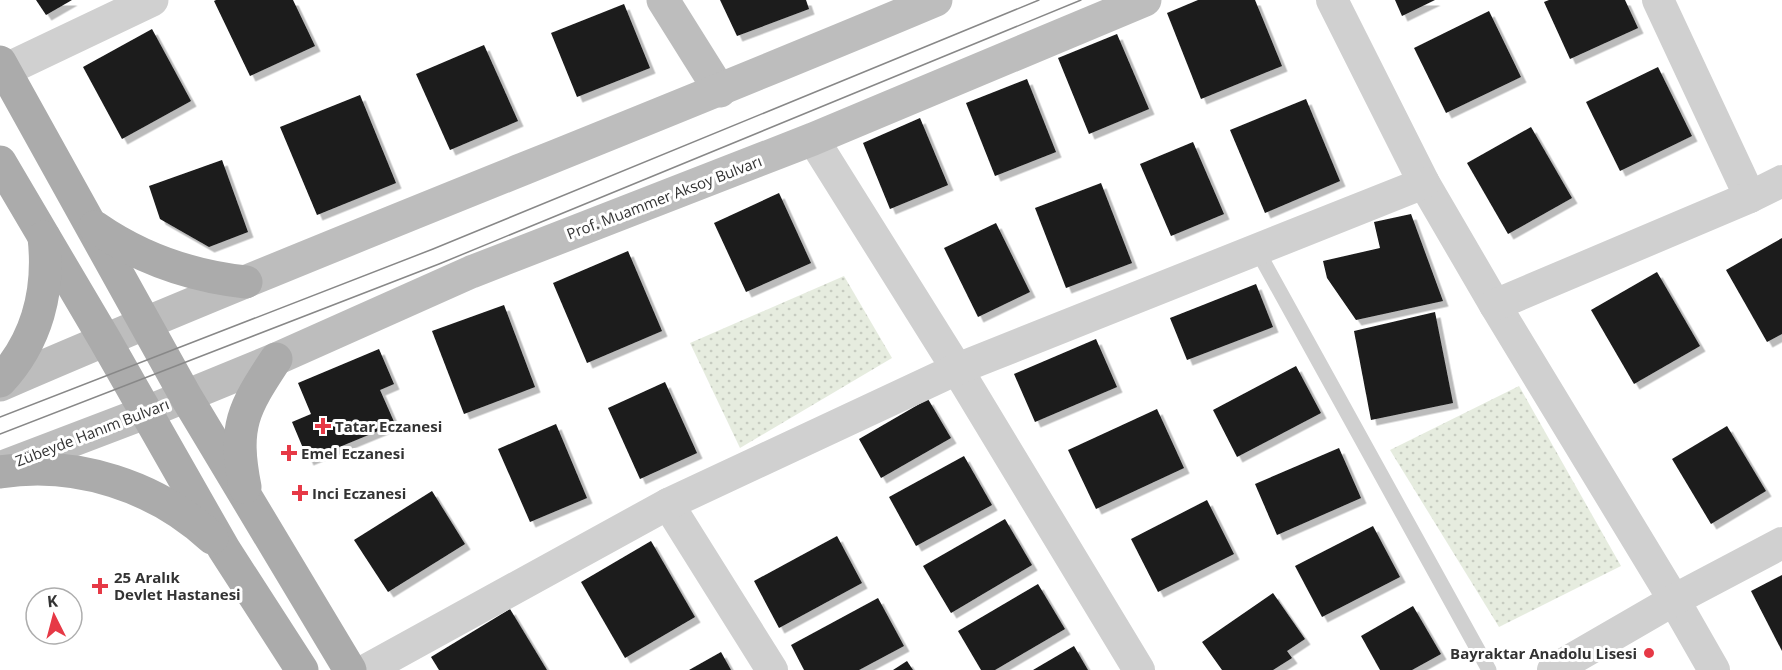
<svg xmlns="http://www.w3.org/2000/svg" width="1782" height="670" viewBox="0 0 1782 670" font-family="'Open Sans',sans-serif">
  <defs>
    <pattern id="grass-dots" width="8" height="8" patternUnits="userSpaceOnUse" patternTransform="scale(1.5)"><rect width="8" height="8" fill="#e6ecdf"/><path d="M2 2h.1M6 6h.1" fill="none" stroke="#c6cbc0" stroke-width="1.8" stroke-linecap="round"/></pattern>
    <filter id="shadow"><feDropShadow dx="5.5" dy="5.5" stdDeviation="0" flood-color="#0004"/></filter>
  </defs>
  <rect width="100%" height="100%" fill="#fff"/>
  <g fill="url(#grass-dots)">
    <polygon points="844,276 892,358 740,448 690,343"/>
    <polygon points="1519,386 1621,566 1499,627 1390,450"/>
  </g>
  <g fill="#1a1a1a" filter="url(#shadow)">
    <polygon points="36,0 72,0 46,15"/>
    <polygon points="216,0 293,0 315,46 250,76 214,1"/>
    <polygon points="720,0 806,0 809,9 737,36"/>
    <polygon points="1198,0 1255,0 1282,66 1201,99 1167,13"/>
    <polygon points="1395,0 1435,0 1402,16"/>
    <polygon points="1549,0 1625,0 1638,28 1570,59 1544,2"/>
    <polygon points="624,4 650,68 577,97 551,33"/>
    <polygon points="1489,11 1521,77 1446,113 1414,48"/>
    <polygon points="152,29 191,101 122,139 83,67"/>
    <polygon points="1117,34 1149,109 1089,134 1058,58"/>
    <polygon points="484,45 518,121 450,150 416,74"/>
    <polygon points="1658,67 1692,136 1620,171 1586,102"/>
    <polygon points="1027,79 1056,152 995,176 966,103"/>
    <polygon points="360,95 396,183 317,215 280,127"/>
    <polygon points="1306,99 1340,181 1265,213 1230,130"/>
    <polygon points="920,118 948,185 890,209 863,143"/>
    <polygon points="1531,127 1572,198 1508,234 1467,163"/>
    <polygon points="1193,142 1224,214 1171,236 1140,164"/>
    <polygon points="222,160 248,232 209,247 160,219 149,186"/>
    <polygon points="1101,183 1132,263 1066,288 1035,208"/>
    <polygon points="779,193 811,263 746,292 714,223"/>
    <polygon points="1411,214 1443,301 1356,320 1327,278 1323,261 1380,248 1374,222"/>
    <polygon points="996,223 1030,292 978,317 944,248"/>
    <polygon points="1782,238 1782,334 1767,342 1726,270"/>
    <polygon points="628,251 662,331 587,363 553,283"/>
    <polygon points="1657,272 1700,346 1634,384 1591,310"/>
    <polygon points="1256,284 1273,327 1187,360 1170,318"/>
    <polygon points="504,305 535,387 464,414 432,331"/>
    <polygon points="1435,312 1453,403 1371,420 1354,331"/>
    <polygon points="1096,339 1117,387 1035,422 1014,374"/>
    <polygon points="379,349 394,384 380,390 395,424 308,460 292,422 311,414 298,383"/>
    <polygon points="1296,366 1321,413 1237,457 1213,410"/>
    <polygon points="665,382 697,453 640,479 608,408"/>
    <polygon points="928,399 951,438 881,478 859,439"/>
    <polygon points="1157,409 1184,468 1096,509 1068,450"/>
    <polygon points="556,424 587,498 530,522 498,449"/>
    <polygon points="1727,426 1766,491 1711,524 1672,459"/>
    <polygon points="1339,448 1361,498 1277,535 1255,484"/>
    <polygon points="964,456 992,505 916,546 889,497"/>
    <polygon points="432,491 465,544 388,592 354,540"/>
    <polygon points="1207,500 1234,554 1158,592 1131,539"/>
    <polygon points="1005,519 1032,565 951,613 923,566"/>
    <polygon points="1373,526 1400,577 1322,617 1295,566"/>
    <polygon points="837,536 862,583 779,628 754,581"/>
    <polygon points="651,541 695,617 625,658 581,582"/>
    <polygon points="1782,575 1782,651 1751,591"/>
    <polygon points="1038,584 1065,629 995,670 981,670 958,631"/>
    <polygon points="1273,593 1305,639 1287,651 1292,658 1273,670 1222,670 1202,642"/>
    <polygon points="878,598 904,646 859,670 804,670 791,645"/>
    <polygon points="1413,606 1441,654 1412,670 1380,670 1361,636"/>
    <polygon points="510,609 547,670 439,670 431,657"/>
    <polygon points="1074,646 1088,670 1033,670"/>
    <polygon points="721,652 731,670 689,670"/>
    <polygon points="907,661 913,670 893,670"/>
  </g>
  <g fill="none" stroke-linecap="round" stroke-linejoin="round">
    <polyline stroke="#d0d0d0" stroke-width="15" points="1257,250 1489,670"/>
    <g stroke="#d0d0d0" stroke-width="32">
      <polyline points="1332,0 1424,183 1495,305 1674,600 1714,670"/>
      <polyline points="1658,0 1750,197"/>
      <polyline points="813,139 957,369 1139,670"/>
      <polyline points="1495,305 1750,197 1782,181"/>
      <polyline points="668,504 772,670"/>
      <polyline points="366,670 668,504 957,369 1424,183"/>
      <polyline points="1553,670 1674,600 1782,543"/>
    </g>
    <polyline stroke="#d0d0d0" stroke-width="33" points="5,70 152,0"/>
    <g stroke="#bdbdbd" stroke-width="33">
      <polyline points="663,0 720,91"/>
      <path d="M 0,385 C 310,251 625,131 936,0"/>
      <polyline points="0,468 147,412 276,359 471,272 813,139 1145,0"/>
    </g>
    <g stroke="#ababab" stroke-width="33">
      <polyline points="0,62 185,395 350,670"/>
      <polyline points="0,162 105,340 224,549 302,670"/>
      <path d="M 95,227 C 141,259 190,276 246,282"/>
      <path d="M 0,381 C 37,341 50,291 44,237"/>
      <path d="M 0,472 C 76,460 156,486 212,538"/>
      <path d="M 245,487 C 233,426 243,409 276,359"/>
    </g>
    <g stroke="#888" stroke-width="1.5">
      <polyline points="0,417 433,249 1039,0"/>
      <polyline points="0,434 439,264 1081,0"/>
    </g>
  </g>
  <g fill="#e63946" stroke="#fff" stroke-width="2">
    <path d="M320 417h6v6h6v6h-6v6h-6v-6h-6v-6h6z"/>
    <path d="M286 444h6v6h6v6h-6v6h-6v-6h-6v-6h6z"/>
    <path d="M297 484h6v6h6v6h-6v6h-6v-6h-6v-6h6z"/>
    <path d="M97 577h6v6h6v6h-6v6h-6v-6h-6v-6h6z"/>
    <circle cx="1649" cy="653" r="6"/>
  </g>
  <g text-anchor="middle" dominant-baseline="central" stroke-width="6" stroke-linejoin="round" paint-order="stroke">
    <g font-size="15" fill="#333" stroke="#fff">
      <text transform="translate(664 197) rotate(-21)">Prof. Muammer Aksoy Bulvarı</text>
      <text transform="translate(92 432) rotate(-21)">Zübeyde Hanım Bulvarı</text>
    </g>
    <g font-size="15" font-weight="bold" fill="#333" stroke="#fff" text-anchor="start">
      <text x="335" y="426">Tatar Eczanesi</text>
      <text x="301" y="453">Emel Eczanesi</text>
      <text x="312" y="493">Inci Eczanesi</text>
      <text x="114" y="577">25 Aralık<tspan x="114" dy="17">Devlet Hastanesi</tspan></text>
      <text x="1637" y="653" text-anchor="end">Bayraktar Anadolu Lisesi</text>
    </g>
  </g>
  <g transform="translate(54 616) rotate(354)"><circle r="28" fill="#ffffff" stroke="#adadad" stroke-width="1.5"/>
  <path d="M0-4.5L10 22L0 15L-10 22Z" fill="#e63946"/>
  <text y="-9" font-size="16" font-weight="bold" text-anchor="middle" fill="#333333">K</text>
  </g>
</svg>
